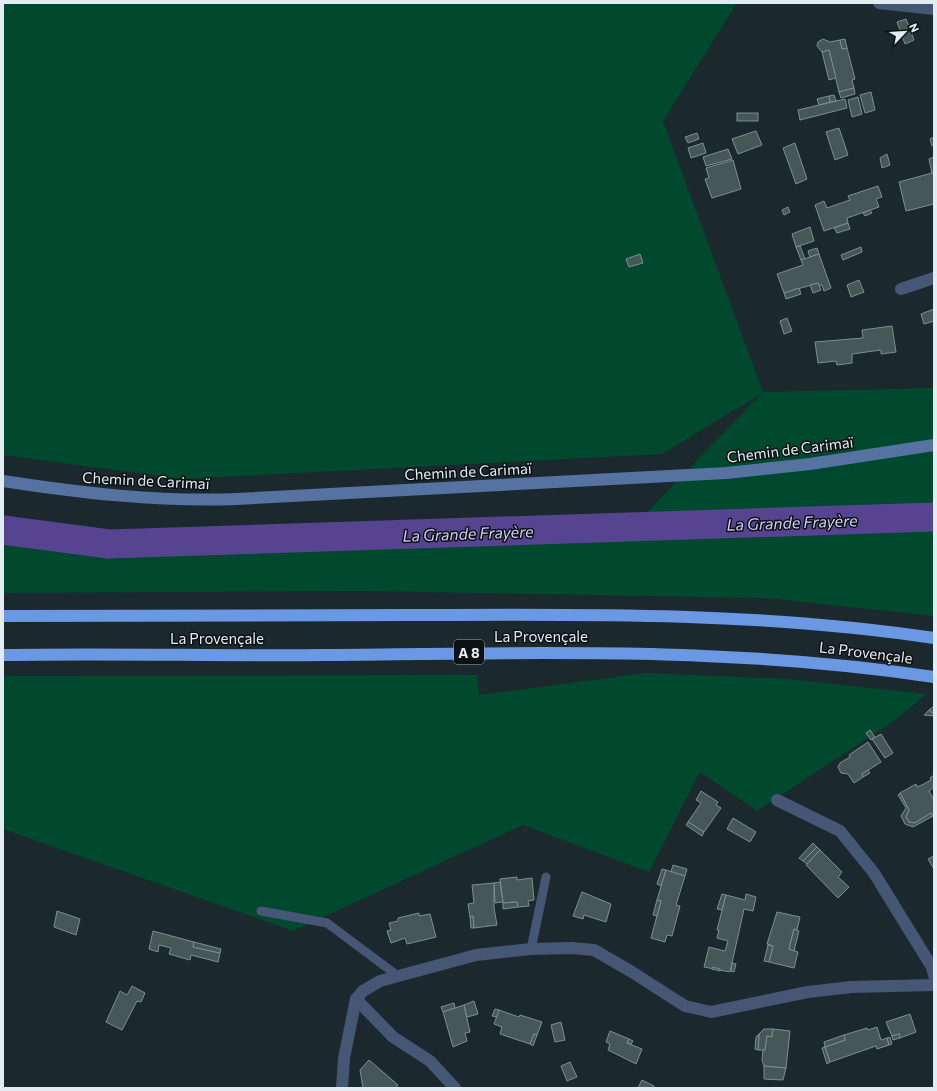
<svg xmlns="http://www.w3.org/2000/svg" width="937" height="1091" viewBox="0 0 937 1091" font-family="Commissioner,sans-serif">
  <rect width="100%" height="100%" fill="#1b292f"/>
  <g fill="#00482e">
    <polygon points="3,3 737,3 663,121 763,392 934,388 934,616 766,598 365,591 3,593 3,535 144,553 625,535 761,394 662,454 182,479 3,455"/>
    <polygon points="646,673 787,679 927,694 894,721 757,811 700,772 649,872 523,825 293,931 3,829 3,676 477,675 479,695"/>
  </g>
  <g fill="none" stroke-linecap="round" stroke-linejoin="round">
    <polyline stroke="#574490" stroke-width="29" points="3,530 109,544 934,517"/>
  </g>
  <g fill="#455756" stroke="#7d908f">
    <polygon points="906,19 914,40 905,44 897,22"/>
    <polygon points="823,39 830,42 840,40 842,49 847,48 855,79 852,80 854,88 839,92 829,50 822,52 817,46 818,42"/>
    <polygon points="845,39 847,48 842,49 840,40"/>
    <polygon points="829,50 836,78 829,80 822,52"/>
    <polygon points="854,88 855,94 841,98 839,92"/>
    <polygon points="871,92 875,110 865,113 860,95"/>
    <polygon points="834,95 836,101 830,102 829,96"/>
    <polygon points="829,96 830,102 819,105 817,99"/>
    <polygon points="858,97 862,114 852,117 848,100"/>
    <polygon points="845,99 847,108 800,120 798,110"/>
    <rect x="737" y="113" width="21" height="8"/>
    <polygon points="839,128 848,155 835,160 826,132"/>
    <polygon points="756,131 762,145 738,154 732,139"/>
    <polygon points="697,133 699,139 688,143 685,137"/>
    <polygon points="934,137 934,145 932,146 930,139"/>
    <polygon points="703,143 706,153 691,158 688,148"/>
    <polygon points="795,143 807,179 796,184 783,148"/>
    <polygon points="728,149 732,159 706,166 703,157"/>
    <polygon points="887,154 890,165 882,168 880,158"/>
    <polygon points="934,157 934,173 932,173 929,159"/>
    <polygon points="733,160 741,189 712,198 705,179 709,178 706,168"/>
    <polygon points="932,173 934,173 934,204 906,211 899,182"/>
    <polygon points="878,186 882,197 876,199 879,207 847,218 848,223 824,231 815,205 824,201 827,208 850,200 848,196"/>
    <polygon points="788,207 790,212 784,215 782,210"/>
    <polygon points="870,210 872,213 865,216 863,213"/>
    <polygon points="848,223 850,229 837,233 834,228"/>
    <polygon points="810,227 814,241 796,247 792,234"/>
    <polygon points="800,246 805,259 801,260 796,247"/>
    <polygon points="861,247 862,252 843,260 841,255"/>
    <polygon points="817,248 819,254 810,257 808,251"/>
    <polygon points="640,254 643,263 629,267 626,259"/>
    <polygon points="819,254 831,288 824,291 822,285 819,286 818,283 784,293 777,274 803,265 801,260"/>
    <polygon points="859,280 864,292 851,297 847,285"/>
    <polygon points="818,283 821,290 813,293 810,285"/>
    <polygon points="799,288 801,294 786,299 784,293"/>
    <polygon points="934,309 934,321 924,324 921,314"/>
    <polygon points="787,318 792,331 784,334 780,321"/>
    <polygon points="892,326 896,352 881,354 881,350 852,354 852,363 837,365 836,361 818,363 815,342 863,338 862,330"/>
    <polygon points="934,706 934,714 929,710"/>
    <polygon points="929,710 934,714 934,716 924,715"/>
    <polygon points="870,730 875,737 871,740 866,733"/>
    <polygon points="881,734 893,753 885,758 872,739"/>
    <polygon points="868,742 881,762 862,774 863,777 854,783 848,774 841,773 838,767 840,763 850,757 849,755"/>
    <polygon points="868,770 870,773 863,777 862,774"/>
    <polygon points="934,775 934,787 929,791 934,800 934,818 931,813 915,823 909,822 906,817 909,810 900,793 916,784 917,787 924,784 931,780 930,778"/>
    <polygon points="701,791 718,802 716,805 721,808 704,832 688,822 701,803 696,800"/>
    <polygon points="900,793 909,810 906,817 909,822 915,823 931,813 933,816 913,827 905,824 901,816 906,808 898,795"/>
    <polygon points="733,818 756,832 750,842 727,829"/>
    <polygon points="688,822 704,832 702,836 686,825"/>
    <polygon points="813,843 817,847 803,861 799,858"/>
    <polygon points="817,847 820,850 807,864 803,861"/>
    <polygon points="820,850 842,872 838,877 849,887 838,898 806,865"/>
    <polygon points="934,856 934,869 928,859"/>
    <polygon points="673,865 687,869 685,876 671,872"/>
    <polygon points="662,869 666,870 661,886 657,884"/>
    <polygon points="666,870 685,876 676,905 680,906 672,936 667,935 665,942 651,938 661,901 657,900"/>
    <polygon points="517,877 517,880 532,878 534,900 528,901 529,906 518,907 517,902 503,903 500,879"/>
    <polygon points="500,882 503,902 495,903 494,883"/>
    <polygon points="494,883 494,908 497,925 474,928 473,916 470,917 468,904 474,903 472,885"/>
    <polygon points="582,892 611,904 606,922 584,915 583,919 573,916"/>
    <polygon points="722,894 726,895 722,910 717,909"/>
    <polygon points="746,894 756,897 753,911 744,909 730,972 704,967 709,947 725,951 728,941 717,938 719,930 717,930 726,895 745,900"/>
    <polygon points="657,900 661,901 657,916 653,915"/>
    <polygon points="517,902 518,907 503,909 503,903"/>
    <polygon points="57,911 80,919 76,935 54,927"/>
    <polygon points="777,912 800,917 797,930 794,929 789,949 798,952 794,968 769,962 773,946 767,944"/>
    <polygon points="419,913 419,916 430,914 436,937 407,944 405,938 391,943 387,931 391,930 389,923 398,921 398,918"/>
    <polygon points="473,916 474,928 471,928 470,917"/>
    <polygon points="794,929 799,931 794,951 789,949"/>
    <polygon points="153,931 194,942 193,947 220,953 218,962 191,955 190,960 169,954 171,948 159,945 158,952 149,949"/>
    <polygon points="194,942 221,949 220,953 193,947"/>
    <polygon points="768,945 773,946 769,962 764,961"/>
    <polygon points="732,963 736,964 734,972 731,971"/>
    <polygon points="713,967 720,969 720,971 712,969"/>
    <polygon points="132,986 145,993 141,1002 137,1001 122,1030 106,1022 120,991 127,995"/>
    <polygon points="474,1001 478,1014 467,1017 464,1005"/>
    <polygon points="454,1003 455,1008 443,1012 441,1007"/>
    <polygon points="464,1005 470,1032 465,1033 467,1041 453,1047 443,1012"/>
    <polygon points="495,1009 499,1010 497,1017 492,1016"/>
    <polygon points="499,1010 519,1017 520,1015 542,1022 537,1035 534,1034 530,1044 500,1034 502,1027 494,1024"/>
    <polygon points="910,1014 916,1032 900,1038 899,1034 892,1036 886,1022"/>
    <polygon points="561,1022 565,1040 555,1042 551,1025"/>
    <polygon points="877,1027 881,1040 887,1038 889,1045 877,1049 876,1046 830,1062 825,1047 845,1040 844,1035 867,1028 868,1030"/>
    <polygon points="764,1029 773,1029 772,1037 767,1036 765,1050 758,1050 759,1034"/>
    <polygon points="773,1029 790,1031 786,1068 764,1066 762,1060 763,1050 765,1050 767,1036 772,1037"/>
    <polygon points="610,1031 629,1039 627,1043 642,1049 636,1064 608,1050 610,1044 606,1042"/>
    <polygon points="534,1034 537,1035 533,1046 530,1044"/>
    <polygon points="759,1034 758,1050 755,1049 756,1037"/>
    <polygon points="899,1034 900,1038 893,1040 892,1036"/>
    <polygon points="844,1035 845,1040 825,1047 824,1042"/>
    <polygon points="890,1037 892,1044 889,1045 887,1038"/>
    <polygon points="629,1039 633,1041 631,1044 627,1043"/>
    <polygon points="825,1047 830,1062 827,1064 822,1048"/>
    <polygon points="369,1060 398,1085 396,1088 363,1088 360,1070"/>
    <polygon points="570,1062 577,1077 567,1081 561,1066"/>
    <polygon points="764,1066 786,1068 783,1080 764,1079"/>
    <polygon points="642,1080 654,1086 653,1088 638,1088"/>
  </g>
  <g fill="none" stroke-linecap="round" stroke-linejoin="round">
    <g stroke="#455775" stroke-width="9">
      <polyline points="261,911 327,923 398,976"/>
      <polyline points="531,949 546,877"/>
    </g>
    <g stroke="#455775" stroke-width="12">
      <polyline points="879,3 934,9"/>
      <polyline points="901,289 934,278"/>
      <polyline points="777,800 840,831 874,873 932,967 934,975"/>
      <polyline points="356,999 393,1037 430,1061 455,1088"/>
      <polyline points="342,1088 344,1058 356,999 363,991 380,981 476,955 531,949 571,948 594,950 632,972 685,1006 711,1012 808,992 851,987 934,985"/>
    </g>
    <path stroke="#5572a1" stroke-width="12" d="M 3,481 C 81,493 158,502 237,499 L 726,473 L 810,464 L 934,445"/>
    <g stroke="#6b98e2" stroke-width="12">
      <path d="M 3,616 C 139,616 275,616 410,615 C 585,614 761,612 934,638"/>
      <path d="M 3,655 C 109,653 215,656 322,655 C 528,653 729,646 934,677"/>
    </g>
  </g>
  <g text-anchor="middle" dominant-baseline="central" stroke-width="3" stroke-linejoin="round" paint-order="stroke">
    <rect fill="#0b1114" stroke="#a2aaae" stroke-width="1" x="454" y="640" width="30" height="24" rx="3"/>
    <g font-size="14" font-weight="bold" fill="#e3ecf0">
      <text x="469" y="652">A 8</text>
    </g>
    <g font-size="15" fill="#e3ecf0" stroke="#0b1114">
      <text transform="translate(790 449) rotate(-7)">Chemin de Carimaï</text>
      <text transform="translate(468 471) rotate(-3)">Chemin de Carimaï</text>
      <text transform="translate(146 480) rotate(3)">Chemin de Carimaï</text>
      <text x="541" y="636">La Provençale</text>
      <text x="217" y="638">La Provençale</text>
      <text transform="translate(866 652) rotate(7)">La Provençale</text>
    </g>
    <g font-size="16" font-style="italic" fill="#d2cbf7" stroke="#0b1114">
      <text transform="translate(792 522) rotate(-2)">La Grande Frayère</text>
      <text transform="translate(468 533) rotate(-2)">La Grande Frayère</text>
    </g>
  </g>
  <rect width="937" height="1091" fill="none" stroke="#e3ecf0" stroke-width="8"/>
  <g transform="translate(905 32) rotate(65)" stroke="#0b1114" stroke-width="3" paint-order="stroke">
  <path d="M0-3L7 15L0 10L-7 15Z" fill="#e3ecf0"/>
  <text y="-6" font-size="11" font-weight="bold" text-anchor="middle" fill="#e3ecf0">N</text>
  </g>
</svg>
